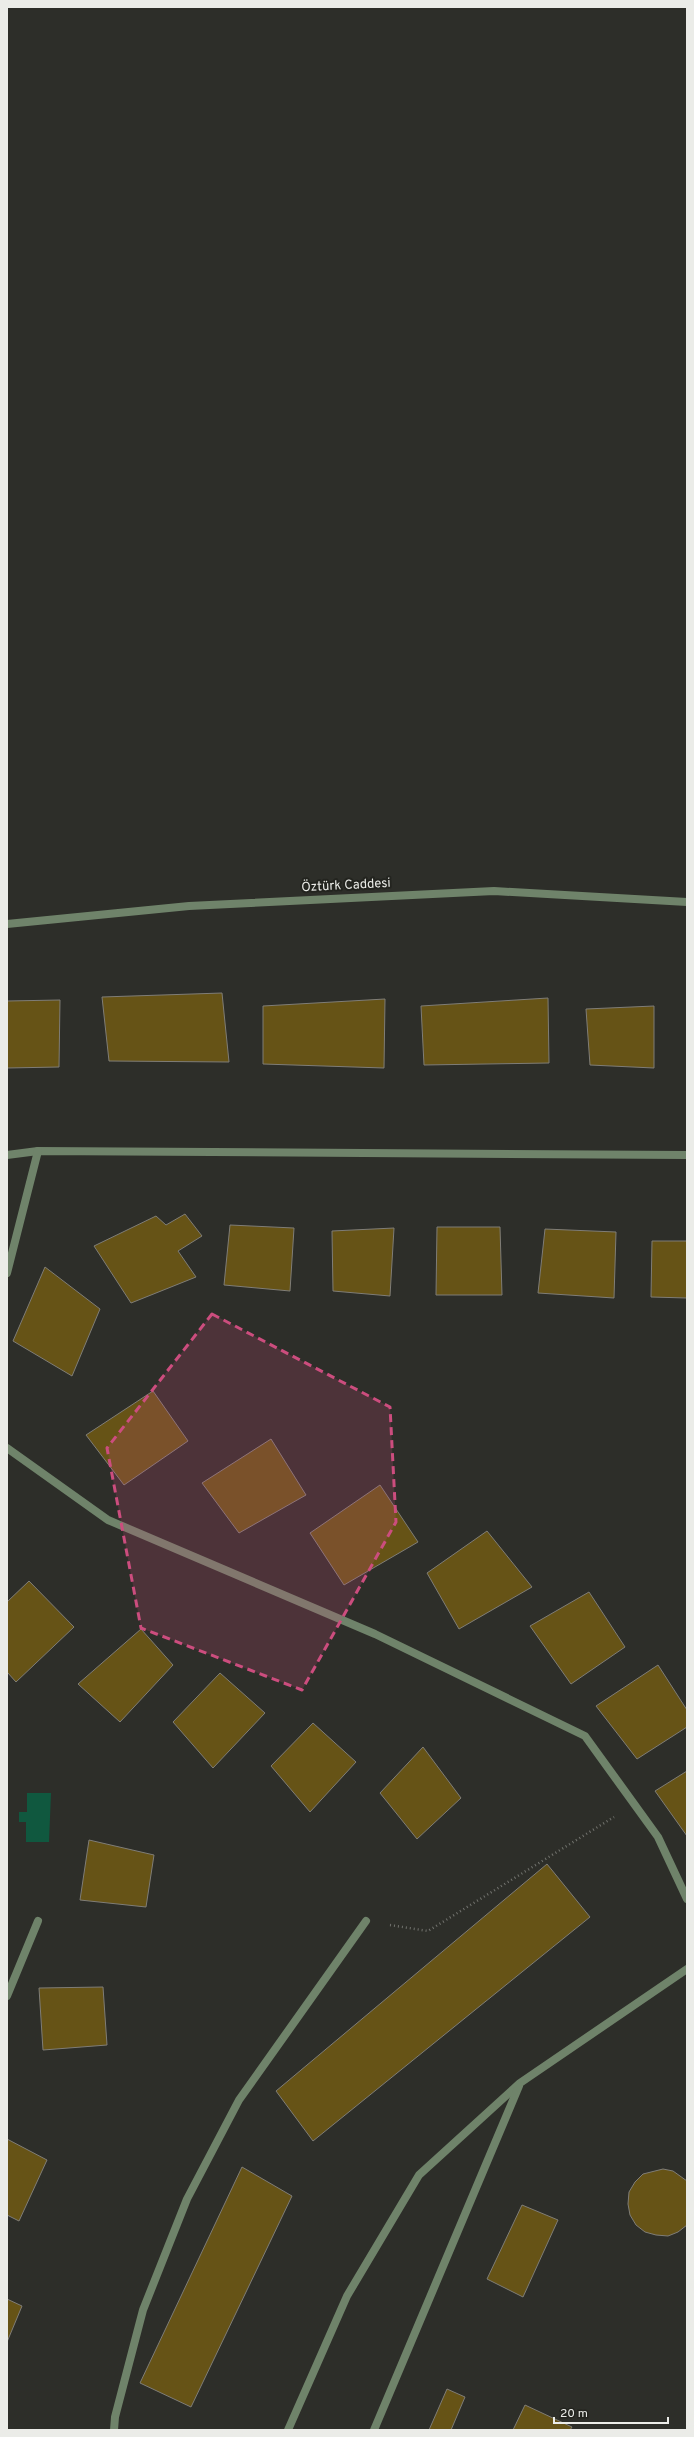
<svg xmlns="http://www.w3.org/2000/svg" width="694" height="2437" viewBox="0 0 694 2437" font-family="Overpass,sans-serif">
  <rect width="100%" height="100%" fill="#2d2e29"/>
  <polygon fill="#10583f" points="27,1793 51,1793 49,1842 26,1842 26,1822 19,1822 19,1812 27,1812"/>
  <g fill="#665316" stroke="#7f7d77">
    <polygon points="222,993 229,1062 109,1061 102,997"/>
    <polygon points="548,998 549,1063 424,1065 421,1006"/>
    <polygon points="385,999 384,1068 263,1064 263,1006"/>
    <polygon points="60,1000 59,1067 7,1068 7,1001"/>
    <polygon points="654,1006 654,1068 590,1065 586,1009"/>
    <polygon points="185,1214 202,1236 178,1251 196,1277 131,1303 94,1246 156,1216 166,1225"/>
    <polygon points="230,1225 294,1228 290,1291 224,1285"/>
    <polygon points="437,1227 500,1227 502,1295 436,1295"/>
    <polygon points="394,1228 390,1296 333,1291 332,1231"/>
    <polygon points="545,1229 616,1232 614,1298 538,1293"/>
    <polygon points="652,1241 687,1241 687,1298 651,1297"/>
    <polygon points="45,1267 100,1309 72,1376 13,1341"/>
    <polygon points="153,1391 188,1441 124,1485 86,1435"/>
    <polygon points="271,1439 306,1495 239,1533 202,1483"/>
    <polygon points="380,1485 418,1542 344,1585 310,1533"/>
    <polygon points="487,1531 532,1587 459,1629 427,1573"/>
    <polygon points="29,1581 74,1627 16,1682 7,1672 7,1602"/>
    <polygon points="589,1592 625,1647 571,1684 530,1626"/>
    <polygon points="141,1629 173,1665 120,1722 78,1684"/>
    <polygon points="658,1665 687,1710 687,1727 637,1759 596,1706"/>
    <polygon points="220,1673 265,1713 213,1768 173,1722"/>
    <polygon points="313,1723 356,1762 310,1812 271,1766"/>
    <polygon points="423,1747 461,1798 417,1839 380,1793"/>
    <polygon points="687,1771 687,1836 655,1791"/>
    <polygon points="89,1840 154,1855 146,1907 80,1900"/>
    <polygon points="547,1864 590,1917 313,2141 276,2091"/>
    <polygon points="103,1987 107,2045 43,2050 39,1988"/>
    <polygon points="7,2139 47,2160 19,2221 7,2215"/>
    <polygon points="242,2167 292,2196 191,2407 140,2383"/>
    <polygon points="663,2169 673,2171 687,2181 687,2225 678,2232 668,2236 656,2235 645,2232 636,2225 630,2215 628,2204 629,2192 635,2182 643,2174"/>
    <polygon points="522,2205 558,2220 523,2297 487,2279"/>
    <polygon points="7,2299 22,2306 7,2342"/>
    <polygon points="447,2389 465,2397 451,2430 429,2430"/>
    <polygon points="525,2405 572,2427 570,2430 513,2430"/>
  </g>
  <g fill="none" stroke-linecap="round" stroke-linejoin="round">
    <polyline stroke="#72736e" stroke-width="2.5" stroke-dasharray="1 3" stroke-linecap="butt" points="390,1925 428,1931 614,1817"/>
    <g stroke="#6f836a" stroke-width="8">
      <polyline points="7,924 189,906 494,891 687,902"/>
      <polyline points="7,1155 38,1151 687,1155"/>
      <polyline points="7,1273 38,1151"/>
      <polyline points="7,1448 108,1520 375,1634 585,1736 658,1837 687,1899"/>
      <polyline points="7,1996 38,1921"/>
      <polyline points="114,2430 115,2417 143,2310 187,2199 239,2100 366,1921"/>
      <polyline points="288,2430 347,2296 419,2175 520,2083 687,1969"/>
      <polyline points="374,2430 519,2086"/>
    </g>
  </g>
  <path fill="#cc4d7e" fill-opacity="0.2" stroke="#cc4d7e" stroke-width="3" stroke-dasharray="8 5" stroke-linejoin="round" d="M 212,1314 L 390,1407 L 396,1522 L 302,1690 L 141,1628 L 107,1448 Z"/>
  <g text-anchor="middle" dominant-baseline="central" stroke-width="4" stroke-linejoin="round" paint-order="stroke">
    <g font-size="13" fill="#ebece8" stroke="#23241f">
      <text transform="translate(346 886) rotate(-3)">Öztürk Caddesi</text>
    </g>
  </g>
  <rect width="694" height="2437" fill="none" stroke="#ebece8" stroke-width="16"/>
  <path d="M554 2417v6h114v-6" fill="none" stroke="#ebece8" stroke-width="2"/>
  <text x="560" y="2417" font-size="12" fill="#ebece8" stroke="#23241f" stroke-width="3" paint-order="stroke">20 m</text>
</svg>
